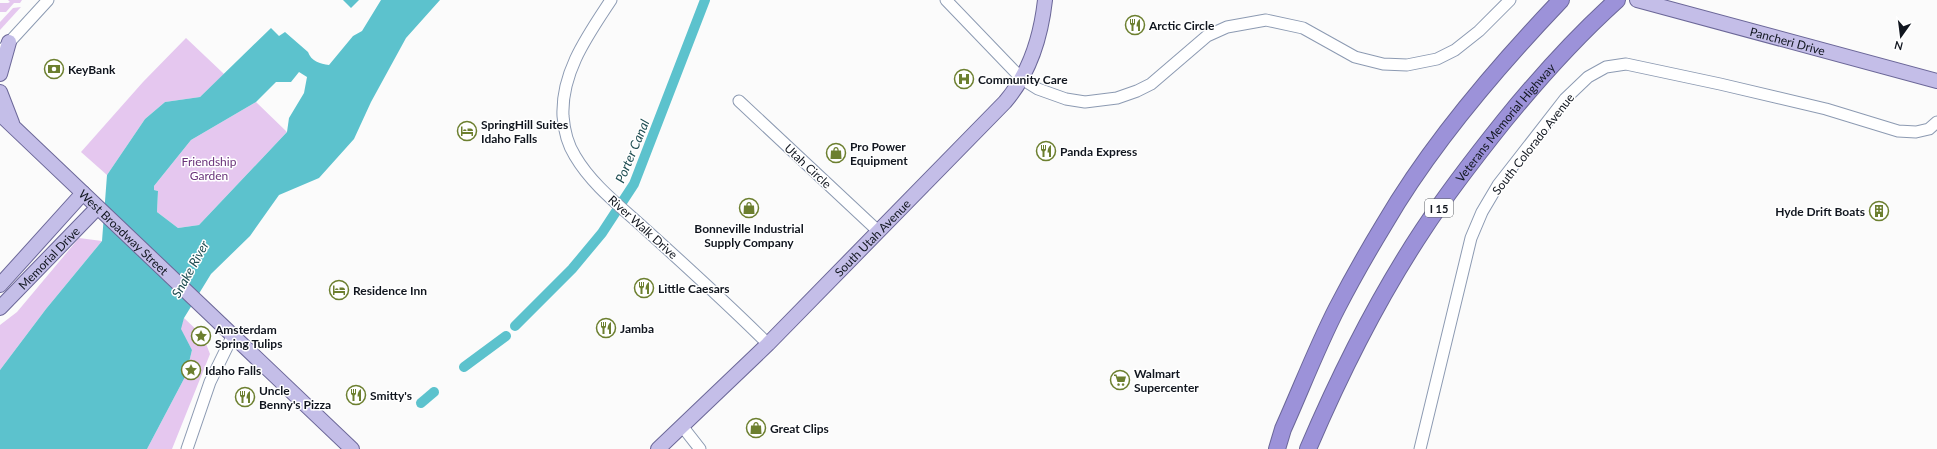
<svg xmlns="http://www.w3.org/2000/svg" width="1937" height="449" viewBox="0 0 1937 449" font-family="Lato,sans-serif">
  <rect width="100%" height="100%" fill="#fbfbfb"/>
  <g fill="#e5c7ef">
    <polygon points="8,0 22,0 20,3 14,3 6,12 0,12 0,3 8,3 10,2"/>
    <polygon points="21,7 0,30 0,22 13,8"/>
    <polygon points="186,38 224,74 200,97 165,102 145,119 107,175 81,152 143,82"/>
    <polygon points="256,102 287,132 199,225 178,228 157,212 158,191 154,190 154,186 191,140"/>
    <polygon points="79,238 102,241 46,309 0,370 0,325 17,312"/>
    <polygon points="184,318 203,336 210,354 172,449 147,449 186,375 192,350 180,329"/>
  </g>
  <g fill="#5cc2cd" fill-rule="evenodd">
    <polygon points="343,0 359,0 351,8"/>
    <path d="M 381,0 L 440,0 L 406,38 L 371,102 L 354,139 L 319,178 L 279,195 L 250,236 L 211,274 L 184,318 L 181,329 L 192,350 L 186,375 L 147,449 L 0,449 L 0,370 L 46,309 L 102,241 L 107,175 L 145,119 L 165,102 L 200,97 L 271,28 L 279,36 L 285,32 L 308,52 C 311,61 320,64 329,65 L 353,36 L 362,31 ZM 299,72 L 307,77 L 304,93 L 289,118 L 287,132 L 199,225 L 178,228 L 157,212 L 158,191 L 154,190 L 154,186 L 191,140 L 256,102 L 276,82 L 291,82 Z"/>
  </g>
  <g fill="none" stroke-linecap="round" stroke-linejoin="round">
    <g stroke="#5cc2cd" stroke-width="10">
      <polyline points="515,326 572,269 602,233 634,184 705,0"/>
      <polyline points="464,367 506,336"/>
      <polyline points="421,403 434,392"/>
    </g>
    <defs>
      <g id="minor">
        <path d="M 611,0 C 588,35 561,72 563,116 C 564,129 568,145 575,156 C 592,185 620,206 644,228 C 686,266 728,304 768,344"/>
        <polyline points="946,0 1022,79 1038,89 1066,99 1085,102 1117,98 1137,91 1151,84 1207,36 1227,27 1266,20 1303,28 1355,57 1383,64 1407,65 1437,59 1455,50 1479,31 1510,0"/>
        <polyline points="4,48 48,0"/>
        <polyline points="739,101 878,231"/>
        <polyline points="682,426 700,449"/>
        <polyline points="187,449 210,382 233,335"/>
        <polyline points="1420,449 1471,238 1482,212 1498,185 1565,99 1588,77 1606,67 1626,64 1720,84 1826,109 1898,131 1916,132 1929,129 1937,122"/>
      </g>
      <g id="major">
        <path id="s1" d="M 1637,0 L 1937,81"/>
        <polyline points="0,74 9,42"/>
        <polyline points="0,92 12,123"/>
        <path id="s2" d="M 0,114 L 352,449"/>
        <polyline points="0,285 83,193"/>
        <path id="s3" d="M 0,308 L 97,208"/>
        <path id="s4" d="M 658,449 L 768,344 L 1005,102 C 1029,74 1041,36 1045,0"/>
      </g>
      <g id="highway">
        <path d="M 1277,449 L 1283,429 C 1301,389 1317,347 1337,308 C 1352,279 1368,251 1385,223 C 1431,144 1498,66 1561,0"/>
        <path id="s5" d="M 1308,449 C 1340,374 1378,298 1423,230 C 1448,192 1476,156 1504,121 C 1539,78 1576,37 1617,0"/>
      </g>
    </defs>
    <use href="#minor" stroke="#8c9ab2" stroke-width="13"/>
    <use href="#major" stroke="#6b6798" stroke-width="16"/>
    <use href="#highway" stroke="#6b6798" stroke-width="18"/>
    <use href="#minor" stroke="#fff" stroke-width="11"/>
    <use href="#major" stroke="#c4bee8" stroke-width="14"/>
    <use href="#highway" stroke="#9c92d9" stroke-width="16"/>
  </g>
  <defs>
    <symbol id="restaurant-ring" viewBox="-11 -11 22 22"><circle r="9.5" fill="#fff" stroke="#6c7f2f" stroke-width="1.5"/><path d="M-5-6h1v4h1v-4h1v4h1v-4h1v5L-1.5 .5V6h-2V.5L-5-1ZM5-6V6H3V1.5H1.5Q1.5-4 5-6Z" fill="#6c7f2f"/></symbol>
    <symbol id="bank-ring" viewBox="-11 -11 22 22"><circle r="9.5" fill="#fff" stroke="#6c7f2f" stroke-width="1.5"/><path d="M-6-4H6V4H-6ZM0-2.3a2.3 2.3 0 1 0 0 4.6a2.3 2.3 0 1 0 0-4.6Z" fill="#6c7f2f"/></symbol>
    <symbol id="hospital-ring" viewBox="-11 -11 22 22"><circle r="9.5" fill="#fff" stroke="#6c7f2f" stroke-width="1.5"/><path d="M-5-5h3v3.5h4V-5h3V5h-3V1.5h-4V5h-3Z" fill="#6c7f2f"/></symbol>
    <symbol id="hotel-ring" viewBox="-11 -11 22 22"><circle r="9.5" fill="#fff" stroke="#6c7f2f" stroke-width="1.5"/><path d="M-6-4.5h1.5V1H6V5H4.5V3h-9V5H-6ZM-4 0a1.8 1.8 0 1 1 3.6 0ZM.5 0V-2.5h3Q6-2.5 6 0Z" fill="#6c7f2f"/></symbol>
    <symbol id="shop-ring" viewBox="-11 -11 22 22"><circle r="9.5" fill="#fff" stroke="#6c7f2f" stroke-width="1.5"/><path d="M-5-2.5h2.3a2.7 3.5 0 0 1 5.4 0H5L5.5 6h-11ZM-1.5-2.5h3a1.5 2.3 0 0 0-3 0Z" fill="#6c7f2f"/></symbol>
    <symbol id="building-ring" viewBox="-11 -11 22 22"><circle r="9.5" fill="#fff" stroke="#6c7f2f" stroke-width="1.5"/><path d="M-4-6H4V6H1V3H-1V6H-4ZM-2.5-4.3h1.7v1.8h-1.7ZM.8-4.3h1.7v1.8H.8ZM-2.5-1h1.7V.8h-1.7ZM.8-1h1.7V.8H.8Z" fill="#6c7f2f"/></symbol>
    <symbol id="sight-ring" viewBox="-11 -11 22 22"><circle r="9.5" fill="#fff" stroke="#6c7f2f" stroke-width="1.5"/><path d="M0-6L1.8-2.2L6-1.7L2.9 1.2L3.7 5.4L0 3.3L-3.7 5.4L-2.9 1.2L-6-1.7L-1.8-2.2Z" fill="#6c7f2f"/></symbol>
    <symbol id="supermarket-ring" viewBox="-11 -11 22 22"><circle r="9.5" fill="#fff" stroke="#6c7f2f" stroke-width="1.5"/><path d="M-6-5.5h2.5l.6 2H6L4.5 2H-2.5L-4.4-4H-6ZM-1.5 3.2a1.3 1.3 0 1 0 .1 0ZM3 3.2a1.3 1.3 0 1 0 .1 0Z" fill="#6c7f2f"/></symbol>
  </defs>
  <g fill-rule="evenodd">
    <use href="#restaurant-ring" x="1124" y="14" width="22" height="22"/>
    <use href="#bank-ring" x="43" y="58" width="22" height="22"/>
    <use href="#hospital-ring" x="953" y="68" width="22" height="22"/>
    <use href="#hotel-ring" x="456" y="120" width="22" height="22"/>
    <use href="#restaurant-ring" x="1035" y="140" width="22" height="22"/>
    <use href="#shop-ring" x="825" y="142" width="22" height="22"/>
    <use href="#shop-ring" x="738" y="197" width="22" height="22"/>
    <use href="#building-ring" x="1868" y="200" width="22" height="22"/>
    <use href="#restaurant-ring" x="633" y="277" width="22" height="22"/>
    <use href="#hotel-ring" x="328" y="279" width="22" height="22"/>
    <use href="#restaurant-ring" x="595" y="317" width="22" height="22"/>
    <use href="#sight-ring" x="190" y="325" width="22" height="22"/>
    <use href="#sight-ring" x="180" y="359" width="22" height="22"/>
    <use href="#supermarket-ring" x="1109" y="369" width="22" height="22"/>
    <use href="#restaurant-ring" x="345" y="384" width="22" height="22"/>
    <use href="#restaurant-ring" x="234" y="386" width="22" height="22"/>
    <use href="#shop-ring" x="745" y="417" width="22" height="22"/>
  </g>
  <g text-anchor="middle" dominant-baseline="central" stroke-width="3" stroke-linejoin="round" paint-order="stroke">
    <rect fill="#fff" stroke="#585c62" stroke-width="1" x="1425" y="199" width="28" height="18" rx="3"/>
    <g font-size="11" font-weight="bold" fill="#11161f">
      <text x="1439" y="208">I 15</text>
    </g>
    <g font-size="12" font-weight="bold" fill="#11161f" stroke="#fff" text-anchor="start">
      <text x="1149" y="25">Arctic Circle</text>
      <text x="68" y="69">KeyBank</text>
      <text x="978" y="79">Community Care</text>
      <text x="481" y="124">SpringHill Suites<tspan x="481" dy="14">Idaho Falls</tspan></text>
      <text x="850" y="146">Pro Power<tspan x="850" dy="14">Equipment</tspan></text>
      <text x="1060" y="151">Panda Express</text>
      <text x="1865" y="211" text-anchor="end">Hyde Drift Boats</text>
      <text x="749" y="228" text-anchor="middle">Bonneville Industrial<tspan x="749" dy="14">Supply Company</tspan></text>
      <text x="658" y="288">Little Caesars</text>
      <text x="353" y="290">Residence Inn</text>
      <text x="620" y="328">Jamba</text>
      <text x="215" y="329">Amsterdam<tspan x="215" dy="14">Spring Tulips</tspan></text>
      <text x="205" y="370">Idaho Falls</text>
      <text x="1134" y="373">Walmart<tspan x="1134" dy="14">Supercenter</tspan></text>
      <text x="259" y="390">Uncle<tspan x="259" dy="14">Benny's Pizza</tspan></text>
      <text x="370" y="395">Smitty's</text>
      <text x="770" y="428">Great Clips</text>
    </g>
    <g font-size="12" fill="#11161f" stroke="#fff">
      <text stroke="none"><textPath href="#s1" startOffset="156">Pancheri Drive</textPath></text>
      <text stroke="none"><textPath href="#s5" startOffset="383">Veterans Memorial Highway</textPath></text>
      <text transform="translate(1533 144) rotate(-52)">South Colorado Avenue</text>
      <text transform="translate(808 166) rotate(43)">Utah Circle</text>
      <text transform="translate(643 227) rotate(42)">River Walk Drive</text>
      <text stroke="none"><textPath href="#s2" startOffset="171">West Broadway Street</textPath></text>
      <text stroke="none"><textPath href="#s4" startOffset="301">South Utah Avenue</textPath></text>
      <text stroke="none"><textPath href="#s3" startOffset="70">Memorial Drive</textPath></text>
    </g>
    <g font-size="12" fill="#6a337a" stroke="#fff">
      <text x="209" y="161">Friendship<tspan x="209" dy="14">Garden</tspan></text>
    </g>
    <g font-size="13" font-style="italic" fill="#204e53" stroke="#fff">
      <text transform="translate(632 151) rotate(-67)">Porter Canal</text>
      <text transform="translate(190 269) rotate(-61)">Snake River</text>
    </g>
  </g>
  <g transform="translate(1901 36) rotate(194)" stroke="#ffffff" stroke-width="3" paint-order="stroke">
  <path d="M0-3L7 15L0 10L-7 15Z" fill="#11161f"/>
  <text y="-6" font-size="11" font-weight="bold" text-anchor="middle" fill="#11161f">N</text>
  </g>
</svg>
